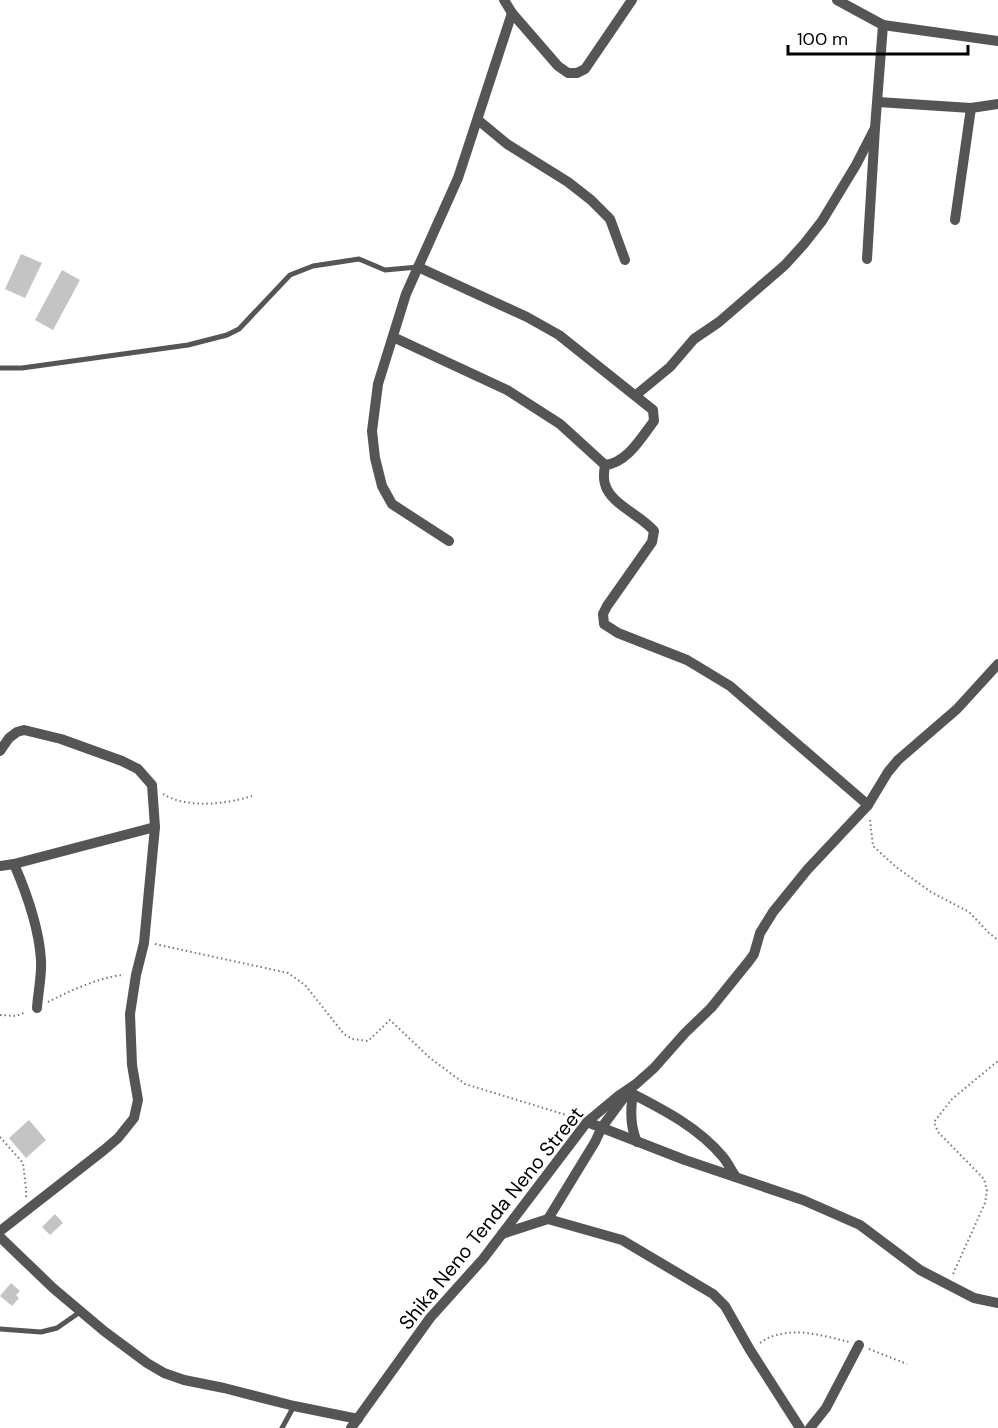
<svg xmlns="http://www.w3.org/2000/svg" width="998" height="1428" viewBox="0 0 998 1428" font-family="'DM Sans',sans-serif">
  <rect width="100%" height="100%" fill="#fff"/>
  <g fill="#c4c4c4">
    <polygon points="21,254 42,263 25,298 5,289"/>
    <polygon points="62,270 80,280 53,330 35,320"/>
    <polygon points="29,1120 46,1140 26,1158 9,1138"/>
    <polygon points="55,1214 63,1223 50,1235 42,1227"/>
    <polygon points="11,1283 20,1291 16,1295 19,1298 12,1306 0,1296"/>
  </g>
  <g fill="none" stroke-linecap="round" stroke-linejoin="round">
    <g stroke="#777" stroke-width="2" stroke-dasharray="1.5 3" stroke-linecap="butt">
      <path d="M 163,794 C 187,809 227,804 252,796"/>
      <polyline points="870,820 873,846 896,867 931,892 969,912 989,933 998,940"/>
      <polyline points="155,944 288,973 305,985 344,1034 352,1039 368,1041 390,1020 430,1058 465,1084 576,1118"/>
      <path d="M 48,1002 C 67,992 102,976 124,975"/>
      <polyline points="0,1015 16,1016 26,1012"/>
      <polyline points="0,1137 23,1163 26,1189 26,1197"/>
      <polyline points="953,1274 985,1203 987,1191 984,1179 938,1132 934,1122 952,1099 998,1061"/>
      <path d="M 760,1343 C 786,1324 821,1335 849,1342"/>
      <polyline points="869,1349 907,1364"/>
    </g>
    <g stroke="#555" stroke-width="5">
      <polyline points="0,368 22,368 188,345 227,335 239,329 290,275 313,266 359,259 385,270 418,267"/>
      <polyline points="0,1329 41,1332 57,1328 80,1312"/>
      <polyline points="282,1428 294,1406"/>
    </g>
    <g stroke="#555" stroke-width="10">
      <polyline points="504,0 512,13 558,66 568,73 577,73 585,69 632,0"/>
      <polyline points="837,0 883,25 998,41"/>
      <polyline points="878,102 971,108 998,104"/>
      <polyline points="478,120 507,144 568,182 591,200 610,219 625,260"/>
      <polyline points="955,220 971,108"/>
      <polyline points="867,259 875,128 883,25"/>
      <path d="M 393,337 L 507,390 L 560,424 L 605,465 C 627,463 641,438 654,421 L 653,410 L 559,335 L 527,317 L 418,267"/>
      <polyline points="636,395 670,367 694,339 719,322 785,265 804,244 822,221 856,165 875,128"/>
      <path d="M 605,465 C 604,471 603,478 605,484 C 610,504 641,515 654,531 L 652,542 L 607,606 L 603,614 L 604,624 L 618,633 L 687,660 L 730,686 L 868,805"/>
      <polyline points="449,541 392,504 382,486 375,458 372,431 378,384 406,294 458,178 512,13"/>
      <polyline points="0,751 9,738 17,732 24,730 61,739 122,761 138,769 152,785 155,827 144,943 136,975 130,1014 132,1065 138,1100 134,1118 118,1138 104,1150 0,1231"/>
      <path d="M 14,864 C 27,894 39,927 41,960 C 42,976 38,992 37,1008"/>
      <polyline points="0,866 14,864 155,827"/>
      <path d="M 629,1092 C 662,1109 698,1127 723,1157 C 728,1163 731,1170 736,1177"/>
      <path d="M 633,1094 C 630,1111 630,1126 637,1142"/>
      <polyline points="587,1122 685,1160 803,1200 860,1225 920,1270 974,1298 998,1303"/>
      <polyline points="548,1219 595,1142 602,1127 625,1096"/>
      <polyline points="502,1234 548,1219 622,1240 713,1294 725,1306 750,1350 800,1428"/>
      <polyline points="0,1237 53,1288 104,1331 147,1363 164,1373 184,1380 224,1388 294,1406 358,1419"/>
      <polyline points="351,1428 430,1318 483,1259 587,1122 617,1097 636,1084 654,1068 685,1033 711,1008 749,961 754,954 760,933 773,912 807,870 868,805 888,772 898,760 957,709 998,664"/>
      <polyline points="810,1428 826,1408 859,1345"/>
    </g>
  </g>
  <g text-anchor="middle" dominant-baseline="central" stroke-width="4.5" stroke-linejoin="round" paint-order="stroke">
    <g font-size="20" fill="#000" stroke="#fff">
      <text transform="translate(491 1218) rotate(-51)">Shika Neno Tenda Neno Street</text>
    </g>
  </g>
  <path d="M788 45v9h180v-9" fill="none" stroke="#000000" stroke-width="3"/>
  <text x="797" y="45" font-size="18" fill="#000000" stroke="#ffffff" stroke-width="4.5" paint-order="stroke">100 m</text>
</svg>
